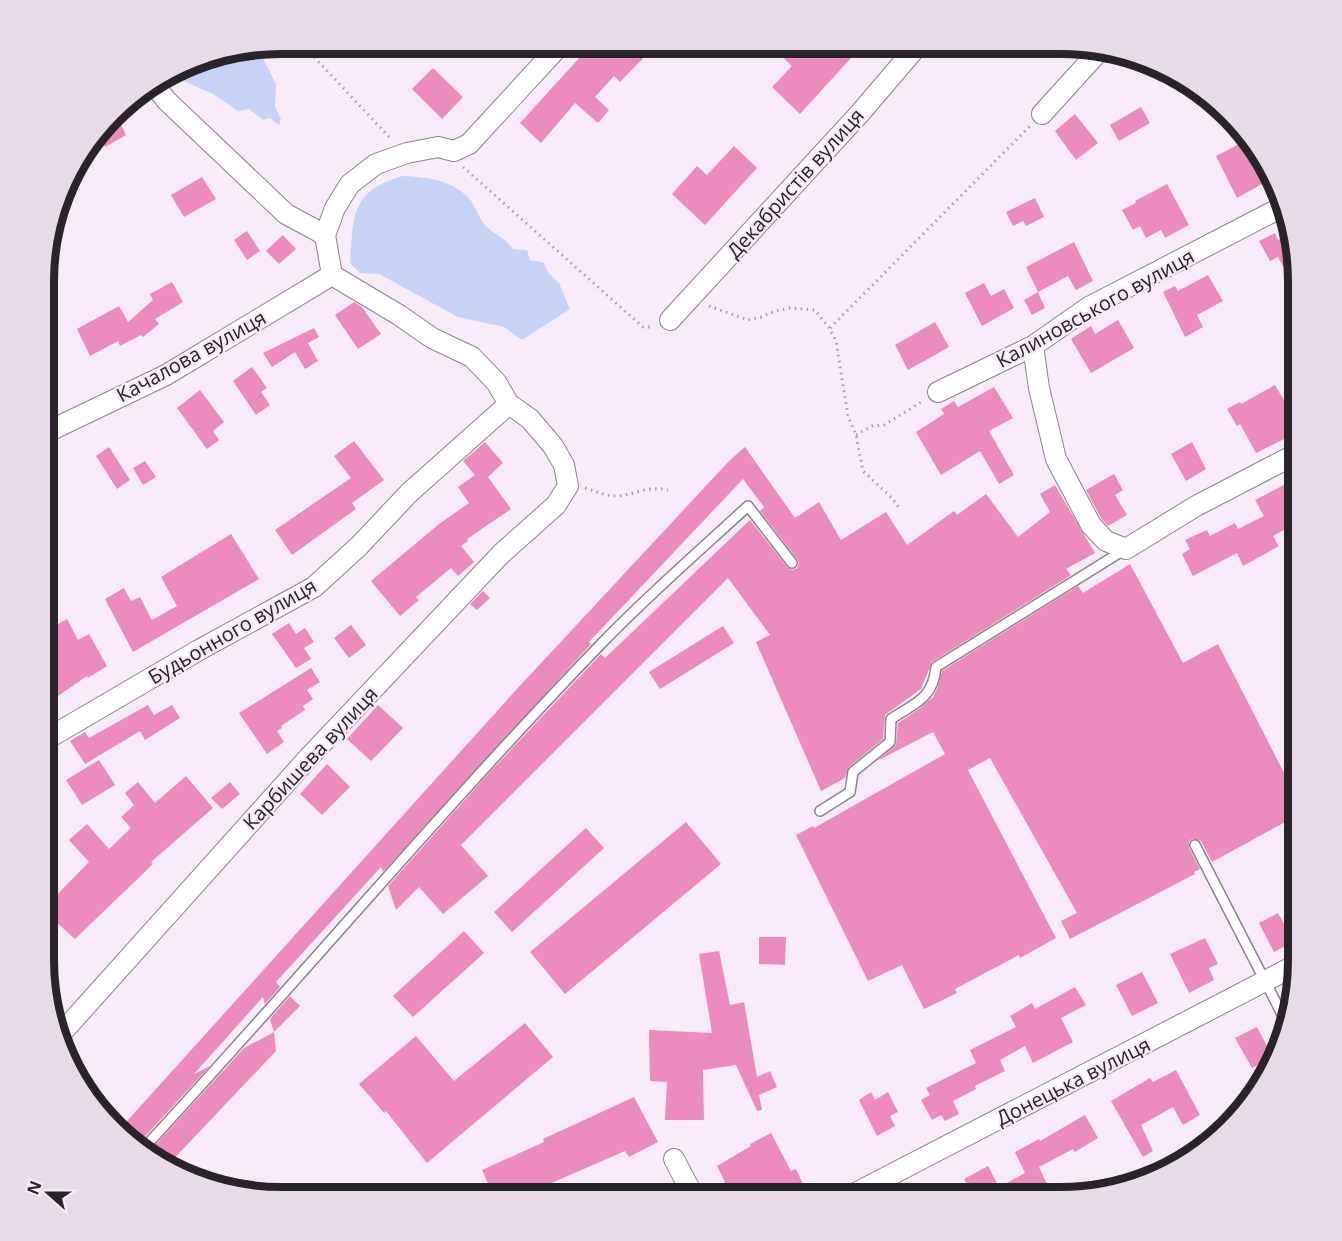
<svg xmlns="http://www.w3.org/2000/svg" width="1342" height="1241" viewBox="0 0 1342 1241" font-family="'Open Sans',sans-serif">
  <rect width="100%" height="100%" fill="#f7ebf7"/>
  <g fill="#c7d2f5">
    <polygon points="257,47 276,84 275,107 281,119 279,125 270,118 263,120 249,109 238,111 213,94 186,82 175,73 204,56"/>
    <path d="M 402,176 C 427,177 455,180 471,201 C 476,208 479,218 485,225 C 494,235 506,238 513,249 L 527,250 L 530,260 L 544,263 L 549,274 L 559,283 L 570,309 L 522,340 L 504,327 L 458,317 L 379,274 L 360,273 L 350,263 C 354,215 350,192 402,176 Z"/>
  </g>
  <g fill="#eb8cbc">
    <polygon points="592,44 657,44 620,82 614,76 595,97 609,110 598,123 575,103 541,143 520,123"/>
    <polygon points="769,44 789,44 799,53 807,44 836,44 851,58 800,114 772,87 792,66"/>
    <polygon points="433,68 463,97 442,119 412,89"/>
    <polygon points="1141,107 1150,123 1119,141 1110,125"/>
    <polygon points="115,113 126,135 105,147 98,134"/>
    <polygon points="1075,114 1098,143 1076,160 1055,131"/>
    <polygon points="1249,139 1273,178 1237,198 1216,156"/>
    <polygon points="734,146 757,168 705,225 672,194 697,166 707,175"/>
    <polygon points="202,177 216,199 184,217 171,195"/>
    <polygon points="1167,184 1189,225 1165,238 1161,230 1146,238 1140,226 1133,230 1122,210 1136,203 1135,201"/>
    <polygon points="1035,198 1044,217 1026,226 1023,221 1013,226 1006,212"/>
    <polygon points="247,231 260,251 247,260 234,240"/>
    <polygon points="1275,233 1278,240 1290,233 1297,263 1285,270 1278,257 1270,261 1259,241"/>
    <polygon points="283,235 296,249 279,264 266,251"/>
    <polygon points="1074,242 1093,281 1076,290 1068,276 1038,292 1026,267"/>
    <polygon points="1208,275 1223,301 1197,315 1203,327 1185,337 1163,292 1175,286 1178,291"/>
    <polygon points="172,282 183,302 155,319 159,324 143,337 141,335 120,346 118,341 90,356 77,329 119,306 128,322 153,300 150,294"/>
    <polygon points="984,283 991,296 1004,289 1014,308 982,326 965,293"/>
    <polygon points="1038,292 1045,308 1032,315 1024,300"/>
    <polygon points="354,302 362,307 381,334 358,349 335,315"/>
    <polygon points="1118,320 1134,348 1091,373 1071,339 1091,326 1095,334"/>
    <polygon points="935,322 949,347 908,370 895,345"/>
    <polygon points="314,328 319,337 308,343 318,361 305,369 295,352 272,367 263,353"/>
    <polygon points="252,367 267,388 261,392 270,405 256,415 233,381"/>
    <polygon points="1275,385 1298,424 1298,432 1256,453 1240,424 1237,426 1227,409 1240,402 1241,404"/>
    <polygon points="994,387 1013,418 989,431 1014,475 999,484 980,451 941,475 916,432 944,414 941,409 954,401 958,407"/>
    <polygon points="200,390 224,422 213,431 219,440 207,449 177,408"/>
    <polygon points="354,441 384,480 352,503 356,509 292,555 275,530 351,478 334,456"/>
    <polygon points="485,442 503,463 488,477 511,509 467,539 468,541 461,546 474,562 458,576 451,568 416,597 419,600 400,616 371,581 439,524 469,503 458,487 475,475 463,461"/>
    <polygon points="1192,442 1206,469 1186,481 1171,454"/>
    <polygon points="109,447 130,480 117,489 96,456"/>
    <polygon points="745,447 795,518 819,502 841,540 886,512 907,545 954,511 957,515 986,494 1018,537 1050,512 1040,494 1055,485 1095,553 1066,569 1071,575 932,662 921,689 885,715 883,739 849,767 845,778 821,791 756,642 770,635 728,578 461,845 488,876 443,914 419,887 396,910 388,886 488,774 601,654 605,658 750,520 787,567 792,570 797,568 799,563 797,559 760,511 764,507 743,479 589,642 591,644 383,872 381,867 276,982 280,987 265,1004 263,997 194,1074 210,1066 138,1144 119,1130 516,690 730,460"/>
    <polygon points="145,461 156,477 143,485 133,468"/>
    <polygon points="1114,474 1123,490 1115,495 1127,515 1108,526 1101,518 1086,490"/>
    <polygon points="1286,484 1298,507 1298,522 1273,536 1279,546 1243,566 1237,553 1193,576 1182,554 1190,549 1185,540 1207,530 1210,536 1235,523 1238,529 1264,516 1255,500"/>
    <polygon points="231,534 259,579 133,652 105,599 124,588 131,601 140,597 152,620 177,606 161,577"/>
    <polygon points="1130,564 1183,663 1218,644 1298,800 1298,844 1287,821 1212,862 1201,841 1192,839 1189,842 1189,848 1200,869 1194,872 1195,874 1070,939 1061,921 1077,913 990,758 968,770 1056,938 1020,958 1019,955 955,989 957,993 924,1009 902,965 868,981 796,835 813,826 814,828 945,754 933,732 877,761 896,745 898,723 919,709 933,697 937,689 942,671 1078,586 1083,593"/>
    <polygon points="483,591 490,598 477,610 470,604"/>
    <polygon points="67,619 78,640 89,634 107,666 88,678 87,676 45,705 46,631"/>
    <polygon points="289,623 296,634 305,628 314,642 304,648 311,659 296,668 272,634"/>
    <polygon points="351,625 366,645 349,658 334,638"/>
    <polygon points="723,626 734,643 660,689 649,672"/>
    <polygon points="311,668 320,682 307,690 313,699 303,706 305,710 281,726 282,728 277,731 284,742 267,754 239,713"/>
    <polygon points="148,705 154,715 172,705 180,718 145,740 140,731 85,764 70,741 85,732 89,738"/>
    <polygon points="378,705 403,728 371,761 347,739"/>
    <polygon points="99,760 115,785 82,805 66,780"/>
    <polygon points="327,764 350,787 322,815 300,794"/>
    <polygon points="186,776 213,808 151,862 153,864 75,939 44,911 44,908 89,862 69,840 87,824 109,849 131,828 121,817 134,805 125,793 138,782 155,803"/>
    <polygon points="230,782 240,794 222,809 211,798"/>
    <polygon points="686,822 721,864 565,994 530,952"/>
    <polygon points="586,828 604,848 512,932 494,912"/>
    <polygon points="1278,913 1294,941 1274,952 1259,923"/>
    <polygon points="464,931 484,953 413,1017 393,996"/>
    <polygon points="759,937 786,937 785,965 759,964"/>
    <polygon points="1205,938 1218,964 1209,968 1214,980 1189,993 1170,954"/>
    <polygon points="719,951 730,1005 744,1002 757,1077 770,1071 777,1087 759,1095 762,1110 757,1111 736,1065 703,1070 704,1120 665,1120 667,1082 650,1081 649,1030 712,1033 699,954"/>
    <polygon points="1142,972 1158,1003 1132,1016 1116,985"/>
    <polygon points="1075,987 1086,1005 1061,1018 1073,1042 1033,1063 1025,1046 1000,1060 1005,1071 975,1086 976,1089 953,1101 959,1114 945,1121 941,1115 932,1120 921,1100 930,1095 926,1088 976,1063 970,1050 1016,1027 1010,1016 1032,1003 1035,1009"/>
    <polygon points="290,996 300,1006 274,1032 270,1019"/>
    <polygon points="525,1023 553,1057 427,1163 386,1111 384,1113 359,1084 416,1036 454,1081"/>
    <polygon points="1257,1027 1273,1057 1252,1068 1235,1038"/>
    <polygon points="274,1032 276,1051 167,1166 149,1152 244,1048"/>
    <polygon points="1176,1070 1200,1115 1183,1125 1173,1107 1141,1125 1153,1151 1143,1157 1111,1101 1150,1078 1153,1082"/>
    <polygon points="871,1092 875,1100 888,1092 898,1112 890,1116 895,1126 877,1136 859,1100"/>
    <polygon points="634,1097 658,1142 629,1157 625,1151 540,1188 541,1191 527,1197 494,1197 482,1170 544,1142 543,1139"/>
    <polygon points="1085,1115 1098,1138 1075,1152 1073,1149 1039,1167 1048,1186 1027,1197 1009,1197 1003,1185 1025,1173 1015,1152 1039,1139 1040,1141"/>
    <polygon points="771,1133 791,1171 796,1169 803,1184 776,1197 757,1197 754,1191 743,1197 706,1197 705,1193 725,1182 717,1166 751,1146 750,1144"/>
    <polygon points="988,1166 1002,1193 994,1197 973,1197 964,1179"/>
  </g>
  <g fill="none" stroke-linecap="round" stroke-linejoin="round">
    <defs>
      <g id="service">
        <path d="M 820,811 L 850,792 L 853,772 L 890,742 L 891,719 C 915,703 933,699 936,667 L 1124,550"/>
        <polyline points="1195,845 1285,1020"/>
        <path d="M 144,1148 C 297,982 442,809 599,646 C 646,597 698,552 748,506 L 792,563"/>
      </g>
      <g id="minor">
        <polyline points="1042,114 1100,50"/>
        <polyline points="325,235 335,208 350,184 376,164 407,153 438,147 454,151 469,144 561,44"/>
        <polyline points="670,320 861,112 919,44"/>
        <polyline points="1033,346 1039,388 1056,459 1091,525 1106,541 1126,549 1196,506 1298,453"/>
        <polyline points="938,392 1033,346 1089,307 1284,206"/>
        <polyline points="47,432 166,375 332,275"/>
        <polyline points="45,740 199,650 314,587 359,546 409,493 509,404"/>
        <polyline points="58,1037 310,756 501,554 556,505 568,486 564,465 553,446 530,419 509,404 496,382 472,357 432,338 399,315 332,275 325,235 286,214 167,101 154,85"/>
        <polyline points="674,1159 694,1197"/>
        <polyline points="848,1197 1298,964"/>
      </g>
    </defs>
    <use href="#service" stroke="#8e838e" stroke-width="12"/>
    <use href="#minor" stroke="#8e838e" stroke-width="22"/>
    <g stroke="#a89ea8" stroke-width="3" stroke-dasharray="1.5 4.5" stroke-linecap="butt">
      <polyline points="302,44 391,139"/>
      <polyline points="463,167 643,327 654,327"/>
      <polyline points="709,306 748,320 761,317 775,311 790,308 815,310 829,328 836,341 848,416 856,435 863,471 892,498 900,509"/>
      <polyline points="830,328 1030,126"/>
      <polyline points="856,435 872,426 884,425 923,401"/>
      <path d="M 585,488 C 596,491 604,496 617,496 C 635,495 648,485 668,490"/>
    </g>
    <use href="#service" stroke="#fff" stroke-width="9"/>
    <use href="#minor" stroke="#fff" stroke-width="20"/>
  </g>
  <g text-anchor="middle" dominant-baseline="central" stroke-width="4.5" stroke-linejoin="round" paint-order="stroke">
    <g font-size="20" fill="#292429" stroke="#f7ebf7">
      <text transform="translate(795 183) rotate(-48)">Декабристів вулиця</text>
      <text transform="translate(1095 308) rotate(-29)">Калиновського вулиця</text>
      <text transform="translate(191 356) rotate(-29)">Качалова вулиця</text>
      <text transform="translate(232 631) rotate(-30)">Будьонного вулиця</text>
      <text transform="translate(310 758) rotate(-47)">Карбишева вулиця</text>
      <text transform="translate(1073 1081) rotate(-27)">Донецька вулиця</text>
    </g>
  </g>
  <path d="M0 0H1342V1241H0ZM281 54H1061A227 227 0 0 1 1288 281V960A227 227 0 0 1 1061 1187H281A227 227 0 0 1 54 960V281A227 227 0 0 1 281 54Z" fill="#e7dbe7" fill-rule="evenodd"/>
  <path fill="none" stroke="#292429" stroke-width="8" d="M281 54H1061A227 227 0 0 1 1288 281V960A227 227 0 0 1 1061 1187H281A227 227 0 0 1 54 960V281A227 227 0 0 1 281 54Z"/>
  <g transform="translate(48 1193) rotate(291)" stroke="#f7ebf7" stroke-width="4.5" paint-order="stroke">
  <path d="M0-4.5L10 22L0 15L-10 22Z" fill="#292429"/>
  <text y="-9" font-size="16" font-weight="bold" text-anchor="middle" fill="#292429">N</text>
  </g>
</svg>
